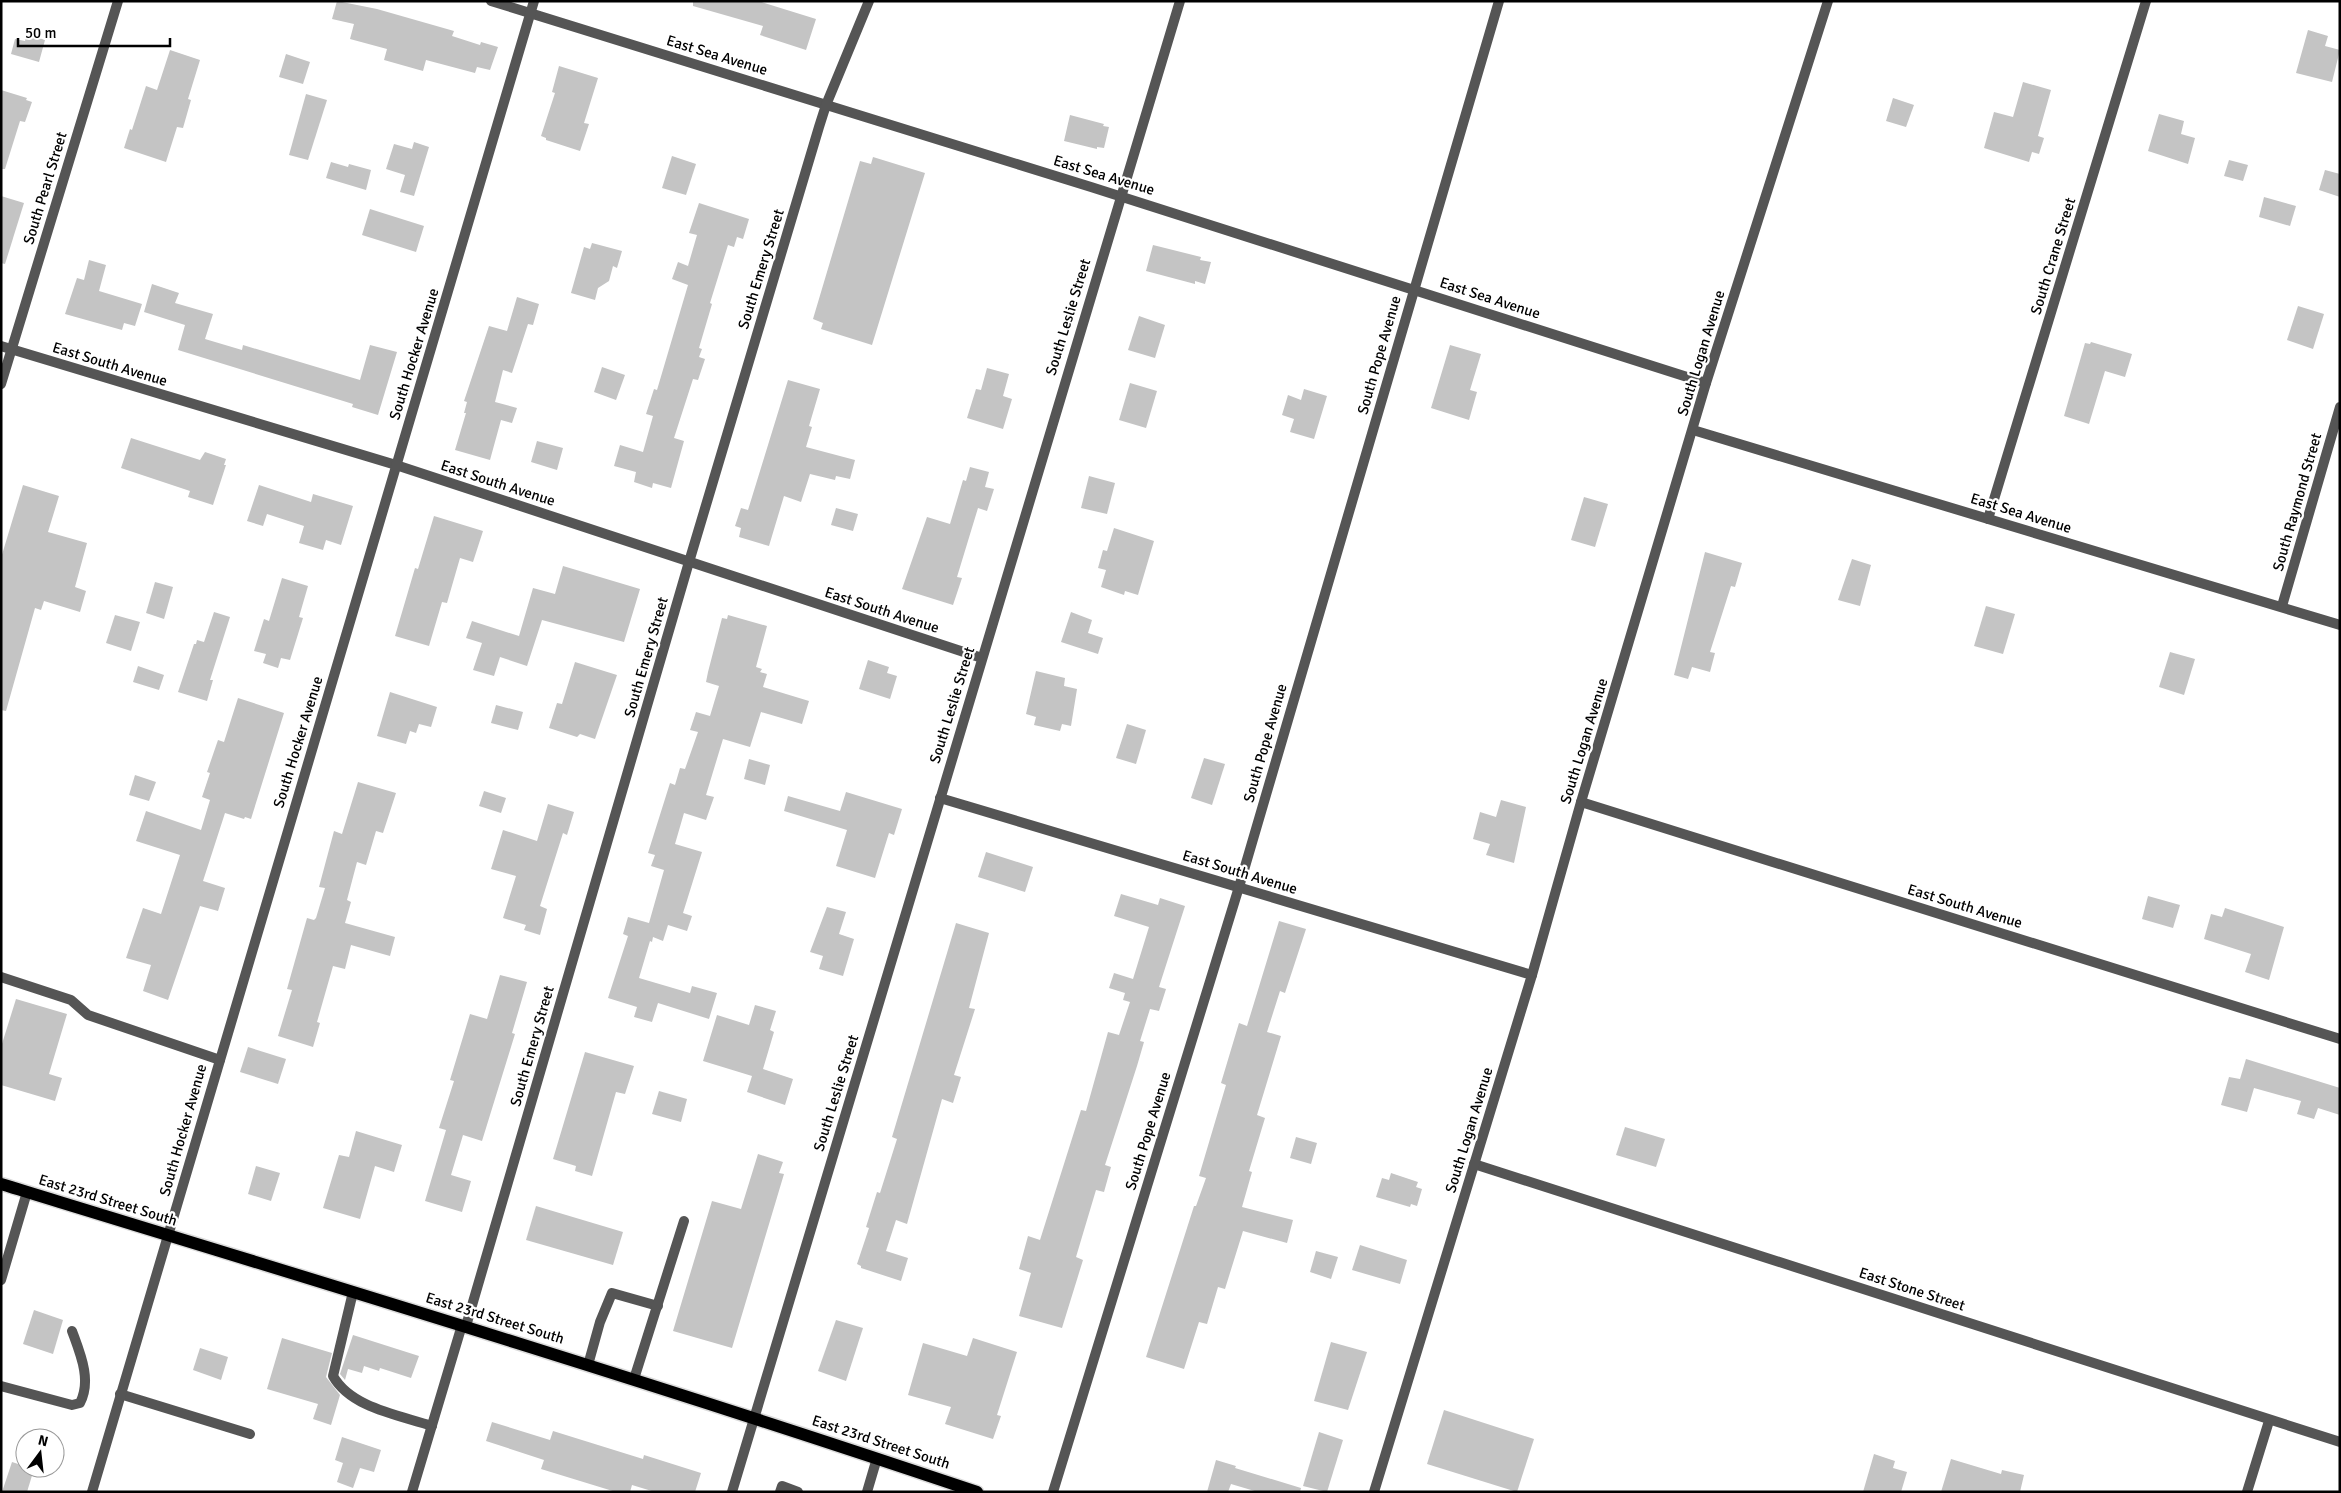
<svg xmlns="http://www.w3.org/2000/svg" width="2341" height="1493" viewBox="0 0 2341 1493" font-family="Signika,sans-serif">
  <rect width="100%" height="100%" fill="#fff"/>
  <g fill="#c4c4c4">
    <polygon points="337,1 377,9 454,31 452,36 480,45 481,42 498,47 490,70 477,67 475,73 426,60 423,71 384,60 387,49 350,39 354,24 332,19"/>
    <polygon points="693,1 758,1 816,19 806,50 760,35 763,26 693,6"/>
    <polygon points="2308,30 2328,36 2325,46 2340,50 2332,82 2296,73"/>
    <polygon points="27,34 45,40 39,62 11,54 15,39 25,41"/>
    <polygon points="170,50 200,60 188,99 191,100 183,128 177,127 166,162 124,148 130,129 132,130 146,86 157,90"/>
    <polygon points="286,54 310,62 303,84 279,77"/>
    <polygon points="559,66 598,78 584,123 589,124 580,151 546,140 546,138 541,136 555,93 552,92"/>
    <polygon points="2023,82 2051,90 2038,136 2044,138 2039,154 2032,152 2029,162 1984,148 1994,112 2013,117"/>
    <polygon points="1,90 27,98 26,100 32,102 25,122 20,121 5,169 1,169"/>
    <polygon points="306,94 327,100 308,160 289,155"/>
    <polygon points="1893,98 1914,105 1906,127 1886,121"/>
    <polygon points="2159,114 2184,121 2181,134 2195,138 2188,164 2148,151"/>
    <polygon points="1070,115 1104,124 1103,126 1109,127 1104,148 1097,147 1097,149 1064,141"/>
    <polygon points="414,142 429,147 414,196 400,192 405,175 386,169 394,144 412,149"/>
    <polygon points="672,156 696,164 686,195 662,188"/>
    <polygon points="873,157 925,173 872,345 821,329 823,323 813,319 860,161 871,164"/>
    <polygon points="2229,160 2248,165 2243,181 2224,176"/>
    <polygon points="331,162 348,167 349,164 371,170 366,190 326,178"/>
    <polygon points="2325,170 2340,174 2340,197 2319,190"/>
    <polygon points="1,196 24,203 5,264 1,263"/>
    <polygon points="2264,197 2296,206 2290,226 2259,217"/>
    <polygon points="699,203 749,219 743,239 737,237 734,247 728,245 710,303 712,304 699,348 702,349 699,357 705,359 698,380 693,379 674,438 684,441 671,488 653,483 652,488 634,482 636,472 614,466 620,445 643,452 653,416 646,414 654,389 657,390 688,285 672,279 678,262 688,266 697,235 689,233"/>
    <polygon points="370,209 424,226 416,252 362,235"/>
    <polygon points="592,243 622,251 617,268 613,266 609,281 598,288 595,300 571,293 584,247 590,249"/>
    <polygon points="1153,245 1201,257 1200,260 1211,262 1205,284 1195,281 1195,284 1146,271"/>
    <polygon points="89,260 106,265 99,291 142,304 135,326 124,323 122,330 65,314 77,278 84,280"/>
    <polygon points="152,284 179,293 175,303 213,314 205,339 242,350 243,345 360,380 370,345 397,352 378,415 352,407 353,404 178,350 185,325 144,312"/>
    <polygon points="517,297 539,304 533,325 528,324 512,373 503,370 495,402 517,408 512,423 501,420 490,460 455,450 466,413 464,413 467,402 464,401 489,326 507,331"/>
    <polygon points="2298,306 2324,314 2313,349 2287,340"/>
    <polygon points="1139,316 1165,325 1155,358 1128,350"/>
    <polygon points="2091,342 2132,354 2125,377 2105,371 2089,424 2064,416 2085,343 2090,344"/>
    <polygon points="1450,345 1481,354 1470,390 1477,392 1469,420 1431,408"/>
    <polygon points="602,367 625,375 616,400 594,392"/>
    <polygon points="987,368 1009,374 1003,396 1012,399 1003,429 967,418 976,389 981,390"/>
    <polygon points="788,380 820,389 809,426 812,427 806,447 855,460 850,479 836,476 835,480 810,474 801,502 784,496 769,546 739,537 741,528 735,526 741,508 748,510"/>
    <polygon points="1130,383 1157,391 1146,428 1119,420"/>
    <polygon points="1304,389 1327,396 1314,439 1290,432 1294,419 1282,415 1288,395 1301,400"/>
    <polygon points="131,438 200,460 205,452 226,459 224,465 226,465 213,505 188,497 190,491 121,468"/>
    <polygon points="537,441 563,448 557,470 531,462"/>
    <polygon points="970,467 989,472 985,487 994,489 987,511 978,508 957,577 962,578 953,605 902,589 927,517 950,524 963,480 966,481"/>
    <polygon points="1089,476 1115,483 1107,514 1081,508"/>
    <polygon points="23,485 59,496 48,532 87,543 75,587 86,591 80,612 44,601 41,610 35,608 6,711 1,710 1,558"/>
    <polygon points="259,485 311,502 313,494 353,506 341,545 326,540 323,550 299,543 304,526 267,514 263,526 247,521"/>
    <polygon points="1584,497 1608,504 1595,547 1571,540"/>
    <polygon points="836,508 858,514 853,531 831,525"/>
    <polygon points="434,516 483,531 473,562 460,558 447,603 442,602 429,646 395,636 415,568 418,569"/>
    <polygon points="1114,528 1154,541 1138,595 1125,591 1124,595 1101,587 1106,570 1098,568 1103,550 1107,551"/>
    <polygon points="1705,552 1742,563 1735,587 1731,586 1710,652 1715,653 1710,672 1692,667 1688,679 1674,675"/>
    <polygon points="1852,559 1871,565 1860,606 1838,600"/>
    <polygon points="563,566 640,589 624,642 542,620 527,666 500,657 494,676 473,670 482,643 466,638 472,621 519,636 533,588 555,594"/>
    <polygon points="282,578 308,586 299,617 303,618 290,660 281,658 278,668 263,663 266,654 254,651 264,619 269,621"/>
    <polygon points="155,582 173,587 164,619 146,613"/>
    <polygon points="1986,606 2015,614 2003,654 1974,646"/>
    <polygon points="214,612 230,617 210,680 213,680 207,701 178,692 194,644 196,644 197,640 204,642"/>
    <polygon points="1071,612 1092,620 1088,633 1103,638 1098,654 1061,642"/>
    <polygon points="115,615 140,622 131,651 106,643"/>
    <polygon points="728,615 767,626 756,667 762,669 760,672 767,674 763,687 809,701 802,724 761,712 750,747 723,739 706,795 714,797 706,820 684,813 675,844 702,852 683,913 692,916 687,931 668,925 663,941 653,937 652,942 650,941 639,978 690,993 692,986 717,993 709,1019 658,1003 652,1022 634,1017 637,1007 608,998 628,936 623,934 628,917 649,923 664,870 651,866 655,855 648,853 670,783 675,785 680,768 685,769 698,732 690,730 696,712 710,716 719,686 706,682 708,672 722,618 727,619"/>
    <polygon points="2170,652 2195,659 2184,695 2159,687"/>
    <polygon points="868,660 889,667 887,673 897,676 890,699 859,689"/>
    <polygon points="575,662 617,675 595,739 580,734 577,737 549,728 557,703 562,704"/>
    <polygon points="138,666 164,675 159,690 133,682"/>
    <polygon points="1036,671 1065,678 1064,686 1077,689 1071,726 1062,724 1060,731 1034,725 1036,717 1026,714"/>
    <polygon points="390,692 437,707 431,727 419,724 416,733 410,731 406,744 377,736"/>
    <polygon points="238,698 284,713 251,819 245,817 244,819 225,813 203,881 225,888 218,911 200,906 168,1000 143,991 151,965 126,958 143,908 161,914 180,855 136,841 146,811 201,830 210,800 202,797 210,773 207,772 218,740 224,742"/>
    <polygon points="496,705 523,712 518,730 491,723"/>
    <polygon points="1127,724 1146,730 1136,764 1116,758"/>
    <polygon points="1204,758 1225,764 1212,805 1191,798"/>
    <polygon points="749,759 770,765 765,785 744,779"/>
    <polygon points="135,775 156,782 149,801 129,795"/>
    <polygon points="358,782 396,793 383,833 376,831 366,865 357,862 347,900 351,902 345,923 395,937 390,956 351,945 345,969 333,966 317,1022 320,1023 313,1047 278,1036 292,990 287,989 307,918 314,920 316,918 325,888 319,887 334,831 342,834"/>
    <polygon points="484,791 506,798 501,813 479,806"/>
    <polygon points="846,792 902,809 894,835 889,833 875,878 836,866 847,830 784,811 788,796 840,811"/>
    <polygon points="1501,800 1526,807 1514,863 1486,855 1490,844 1473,839 1480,812 1496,817"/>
    <polygon points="548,804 574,812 567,835 563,833 540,906 547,909 540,935 524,930 526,925 503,918 516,876 491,869 503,830 537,841"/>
    <polygon points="986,852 1033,867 1025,892 978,877"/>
    <polygon points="1121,894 1158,905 1160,898 1185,906 1159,987 1166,989 1159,1011 1150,1009 1140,1041 1144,1042 1137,1066 1105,1165 1111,1167 1104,1192 1096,1190 1076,1257 1083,1260 1062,1328 1019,1316 1031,1273 1019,1269 1028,1236 1040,1240 1081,1110 1086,1111 1108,1032 1119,1035 1130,1002 1123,1000 1125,993 1109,988 1114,973 1133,979 1149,927 1114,916"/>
    <polygon points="2148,896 2180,905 2173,928 2142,919"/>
    <polygon points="827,907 846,912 839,934 854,939 843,976 819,969 823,956 810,952"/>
    <polygon points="2225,908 2284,927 2269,980 2245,972 2251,954 2204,939 2211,914 2222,917"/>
    <polygon points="1279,921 1306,929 1285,993 1280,991 1267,1032 1281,1036 1257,1115 1265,1118 1249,1171 1252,1172 1242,1207 1293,1220 1287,1243 1243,1231 1225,1289 1218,1287 1207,1324 1199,1322 1184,1369 1146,1357 1194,1206 1196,1206 1206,1178 1199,1176 1226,1085 1221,1083 1239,1023 1247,1026"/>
    <polygon points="956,923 989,933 969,1008 975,1009 954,1075 961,1077 953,1103 942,1099 907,1224 896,1220 886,1251 908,1258 901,1281 861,1268 861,1266 857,1264 869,1228 866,1227 877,1192 880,1193 897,1139 892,1137"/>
    <polygon points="500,975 527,982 512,1033 515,1034 482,1141 463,1135 451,1175 471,1181 462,1212 425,1201 446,1130 439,1128 454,1081 450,1080 470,1014 487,1019"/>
    <polygon points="16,999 67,1014 49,1074 62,1078 55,1101 1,1085 1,1047"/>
    <polygon points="755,1005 776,1011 770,1030 774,1032 763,1069 793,1079 785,1105 747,1092 752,1076 703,1061 717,1015 749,1025"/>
    <polygon points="248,1047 286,1059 278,1084 240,1072"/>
    <polygon points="585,1052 634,1066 625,1094 616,1092 592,1176 575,1171 576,1166 553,1159"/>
    <polygon points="2246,1059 2340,1088 2340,1115 2318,1108 2314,1119 2297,1114 2301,1101 2254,1088 2247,1112 2221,1105 2229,1077 2240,1079"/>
    <polygon points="659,1091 687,1099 681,1122 652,1114"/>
    <polygon points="1625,1127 1665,1139 1656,1167 1616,1155"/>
    <polygon points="356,1131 402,1145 394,1172 375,1166 360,1219 323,1208 339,1155 349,1157"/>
    <polygon points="1296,1137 1317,1143 1311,1164 1290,1158"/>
    <polygon points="758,1154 783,1162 779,1173 784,1174 732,1348 673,1331 712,1201 741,1209"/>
    <polygon points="256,1166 280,1173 271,1201 248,1194"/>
    <polygon points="1391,1173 1418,1182 1416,1187 1422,1189 1417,1206 1411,1204 1410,1207 1376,1197 1382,1178 1389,1180"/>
    <polygon points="536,1206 623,1232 613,1265 526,1240"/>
    <polygon points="1360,1245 1407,1260 1400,1284 1352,1270"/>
    <polygon points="1316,1251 1338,1257 1331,1279 1310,1272"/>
    <polygon points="34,1310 63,1320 53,1354 23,1344"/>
    <polygon points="836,1320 863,1328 846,1381 818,1371"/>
    <polygon points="353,1335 419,1356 411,1378 380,1368 379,1371 364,1366 362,1373 348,1369 345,1380 340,1374"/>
    <polygon points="282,1338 332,1353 326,1377 340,1395 331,1425 313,1419 318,1404 267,1389"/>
    <polygon points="973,1338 1017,1352 997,1415 1001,1416 993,1439 945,1424 951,1407 908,1395 923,1343 967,1356"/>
    <polygon points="1331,1342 1367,1352 1348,1410 1314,1401"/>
    <polygon points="200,1348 228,1357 221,1380 193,1370"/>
    <polygon points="1444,1410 1534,1439 1517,1492 1427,1464"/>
    <polygon points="492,1422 550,1440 553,1431 643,1459 644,1455 701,1473 695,1492 655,1492 632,1485 630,1492 616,1492 541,1469 544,1460 486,1441"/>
    <polygon points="1319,1432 1343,1440 1327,1492 1303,1486"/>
    <polygon points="342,1437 381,1450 374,1472 360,1468 353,1488 337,1482 343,1463 335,1460"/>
    <polygon points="1874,1454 1895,1461 1893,1468 1907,1472 1901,1492 1863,1492"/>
    <polygon points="1951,1459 2001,1474 2002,1470 2024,1475 2020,1492 1941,1492"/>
    <polygon points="1216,1460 1236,1466 1235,1468 1301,1488 1300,1492 1258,1492 1231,1484 1228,1492 1207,1492"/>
    <polygon points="12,1462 34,1469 27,1492 2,1492"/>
  </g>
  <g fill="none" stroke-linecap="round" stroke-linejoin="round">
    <defs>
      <path id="primary" d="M 1,1184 C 328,1284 654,1383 977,1492"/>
    </defs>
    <use href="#primary" stroke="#dbdbdb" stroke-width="15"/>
    <g stroke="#555" stroke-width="10">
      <polyline points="1,977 71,1000 88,1015 220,1060"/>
      <polyline points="1,1280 27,1192"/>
      <path d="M 353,1292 L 333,1376 C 351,1408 399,1415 432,1426"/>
      <polyline points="588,1365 600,1322 612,1293 658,1306"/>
      <polyline points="634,1379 684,1221"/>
      <path d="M 1,1386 L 72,1405 L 80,1403 C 92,1380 80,1353 72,1331"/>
      <polyline points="120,1394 250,1434"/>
      <polyline points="780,1492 782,1486 798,1492"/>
      <polyline points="867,1492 877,1458"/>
      <polyline points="2247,1492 2269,1421"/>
    </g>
    <g stroke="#555" stroke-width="10">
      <polyline points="491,1 1091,187 1706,383"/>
      <polyline points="1,346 396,465 982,658"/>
      <polyline points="1,384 118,1"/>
      <polyline points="1693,430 2340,625"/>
      <polyline points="1988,519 2146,1"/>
      <polyline points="2282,606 2340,407"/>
      <polyline points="940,798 1532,975"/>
      <polyline points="1581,802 2340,1039"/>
      <polyline points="1474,1164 2340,1442"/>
      <polyline points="466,1326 689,562 819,127 826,105 869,1"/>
      <polyline points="92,1492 534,1"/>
      <polyline points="412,1492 462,1325"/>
      <polyline points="732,1492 1180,1"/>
      <polyline points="1053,1492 1239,887 1499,1"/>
      <polyline points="1374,1492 1532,975 1581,802 1706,383 1828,1"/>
    </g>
    <use href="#primary" stroke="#000" stroke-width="12"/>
  </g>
  <g text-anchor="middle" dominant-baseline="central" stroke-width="4.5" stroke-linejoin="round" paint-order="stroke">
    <g font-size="15" fill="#000" stroke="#fff">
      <text transform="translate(717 55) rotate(17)">East Sea Avenue</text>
      <text transform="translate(1104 175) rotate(17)">East Sea Avenue</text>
      <text transform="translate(45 188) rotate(-73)">South Pearl Street</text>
      <text transform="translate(2053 256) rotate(-73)">South Crane Street</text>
      <text transform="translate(761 269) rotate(-73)">South Emery Street</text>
      <text transform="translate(1490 298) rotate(18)">East Sea Avenue</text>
      <text transform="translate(1068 317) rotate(-73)">South Leslie Street</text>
      <text transform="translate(1701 353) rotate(-73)">South Logan Avenue</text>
      <text transform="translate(414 354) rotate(-73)">South Hocker Avenue</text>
      <text transform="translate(1379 355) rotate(-74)">South Pope Avenue</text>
      <text transform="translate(110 364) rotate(17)">East South Avenue</text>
      <text transform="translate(498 483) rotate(18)">East South Avenue</text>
      <text transform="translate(2297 502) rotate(-74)">South Raymond Street</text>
      <text transform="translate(2021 513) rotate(17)">East Sea Avenue</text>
      <text transform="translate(882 610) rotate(18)">East South Avenue</text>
      <text transform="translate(646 657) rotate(-74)">South Emery Street</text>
      <text transform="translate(952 705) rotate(-73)">South Leslie Street</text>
      <text transform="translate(1584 741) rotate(-73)">South Logan Avenue</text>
      <text transform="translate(298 742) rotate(-73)">South Hocker Avenue</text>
      <text transform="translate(1265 743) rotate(-74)">South Pope Avenue</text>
      <text transform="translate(1240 872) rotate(17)">East South Avenue</text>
      <text transform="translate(1965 906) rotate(17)">East South Avenue</text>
      <text transform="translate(532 1046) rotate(-74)">South Emery Street</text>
      <text transform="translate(836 1093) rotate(-73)">South Leslie Street</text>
      <text transform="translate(183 1130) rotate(-74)">South Hocker Avenue</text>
      <text transform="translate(1469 1130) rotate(-73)">South Logan Avenue</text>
      <text transform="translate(1148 1131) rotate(-73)">South Pope Avenue</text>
      <text transform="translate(108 1200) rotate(17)">East 23rd Street South</text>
      <text transform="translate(1912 1289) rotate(18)">East Stone Street</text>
      <text transform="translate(495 1318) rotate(17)">East 23rd Street South</text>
      <text transform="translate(881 1442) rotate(18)">East 23rd Street South</text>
    </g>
  </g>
  <rect width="2341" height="1493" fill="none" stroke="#000000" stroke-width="5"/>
  <g transform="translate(40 1453) rotate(15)"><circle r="24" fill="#ffffff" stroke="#999999"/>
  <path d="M0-4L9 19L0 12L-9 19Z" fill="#000000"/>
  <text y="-8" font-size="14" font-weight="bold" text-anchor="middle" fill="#000000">N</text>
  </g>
  <path d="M18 38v8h152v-8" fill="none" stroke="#000000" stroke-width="2.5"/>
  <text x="25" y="38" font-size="15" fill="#000000" stroke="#ffffff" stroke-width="4" paint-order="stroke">50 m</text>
</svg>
